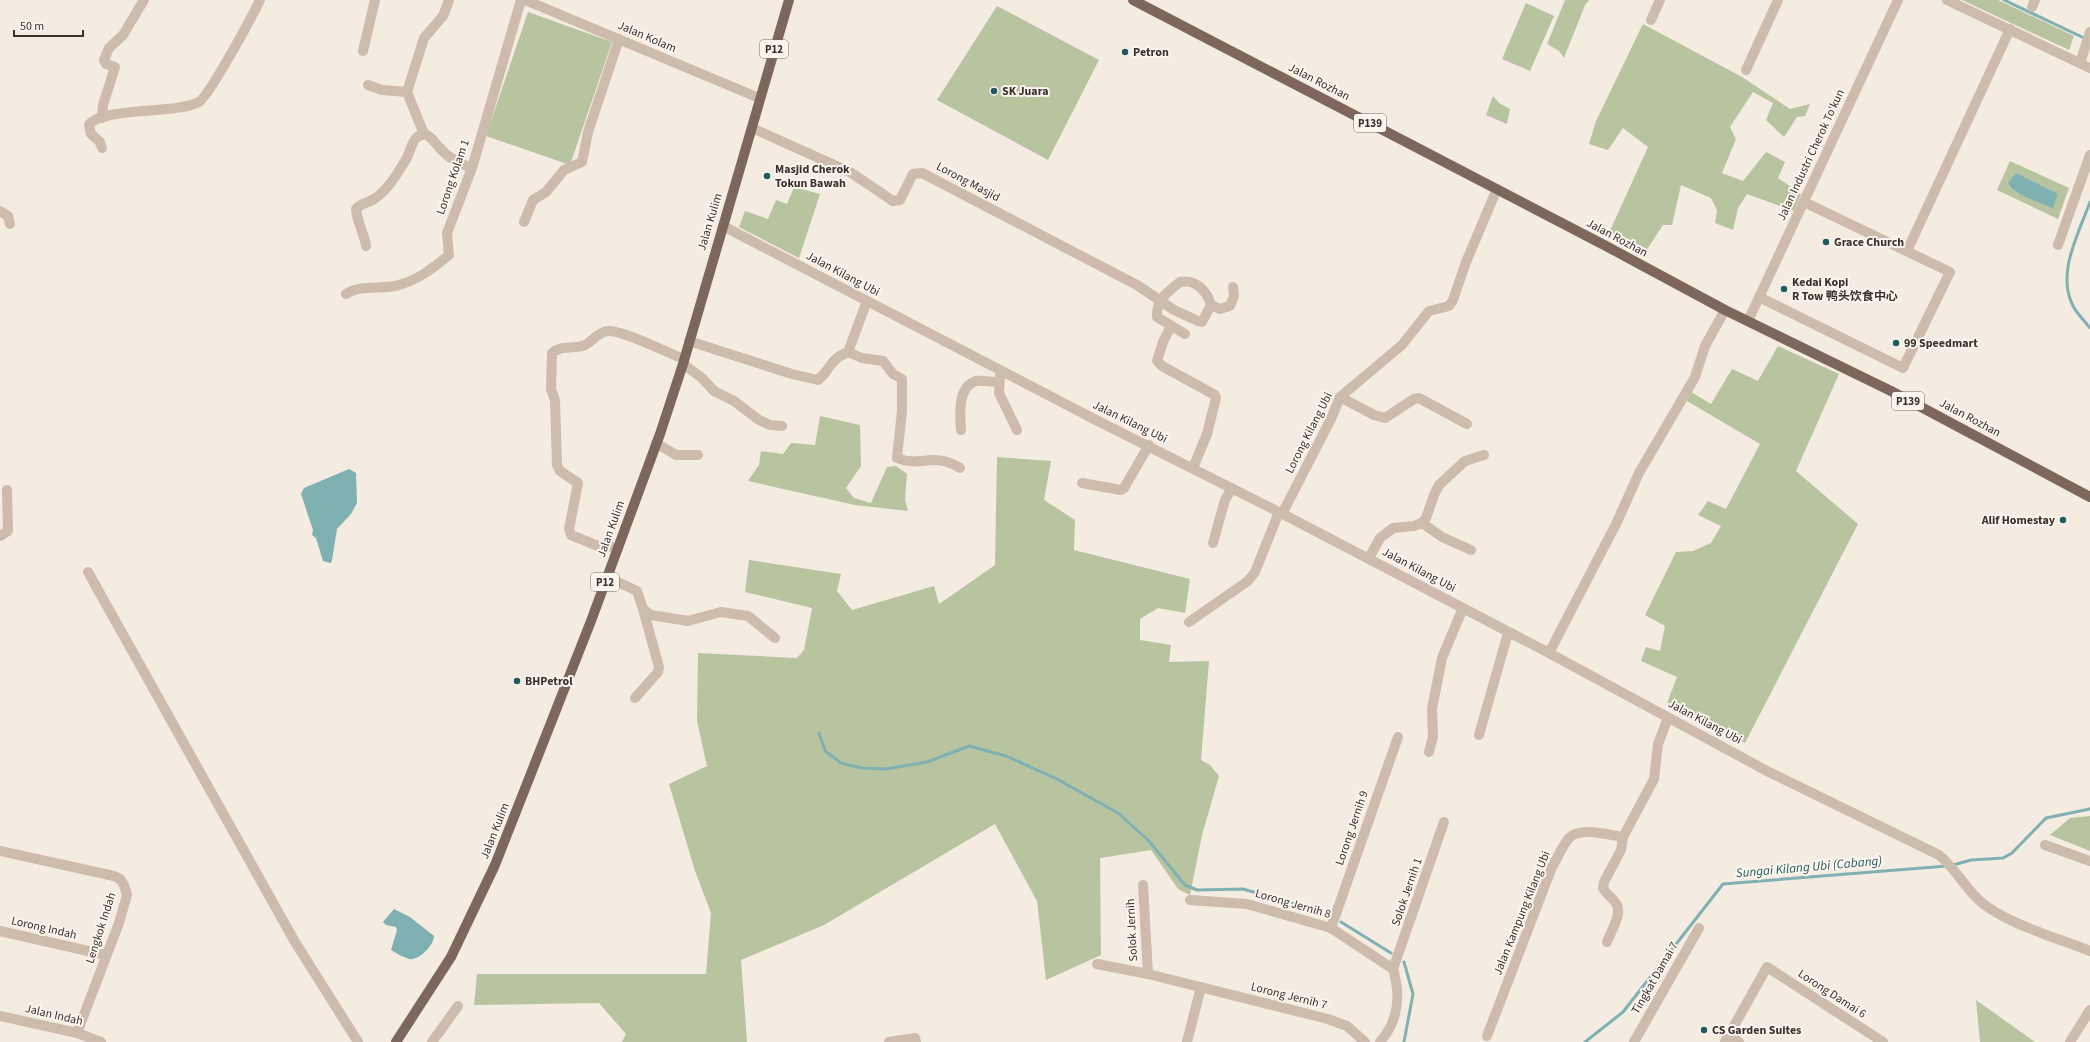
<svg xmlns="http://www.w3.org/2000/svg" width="2090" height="1042" viewBox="0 0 2090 1042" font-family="'Source Sans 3','Noto Sans SC',sans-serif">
  <rect width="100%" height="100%" fill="#f4ebe1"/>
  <g fill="#b8c4a0">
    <polygon points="1565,0 1589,0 1585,5 1564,58 1559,51 1547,44"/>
    <polygon points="1962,0 1998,0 2074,36 2069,50"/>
    <polygon points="1526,3 1554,16 1530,71 1502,59"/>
    <polygon points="997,6 1099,60 1048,160 937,100"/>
    <polygon points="528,12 612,42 570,165 486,136"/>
    <polygon points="1643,24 1742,77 1790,109 1810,104 1805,116 1797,117 1784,137 1766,120 1773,103 1753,92 1730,127 1736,139 1722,173 1743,181 1766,152 1785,162 1778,178 1801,194 1794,211 1747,194 1738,208 1733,230 1715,223 1717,210 1711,198 1681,185 1672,225 1663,225 1646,251 1609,233 1648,147 1623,128 1608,150 1589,144 1596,121"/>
    <polygon points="1493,96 1499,103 1510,109 1507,124 1486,115"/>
    <polygon points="2010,161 2069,188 2058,219 1997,190"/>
    <polygon points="794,187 820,194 799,258 739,227 745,211 768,219 776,200 787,204"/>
    <polygon points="1778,346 1839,374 1796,471 1858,524 1745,743 1667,703 1677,677 1641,661 1646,647 1660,651 1665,626 1645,615 1676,552 1693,551 1711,543 1721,526 1698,515 1708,501 1726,509 1760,444 1687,401 1691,392 1711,404 1732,369 1758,381"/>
    <polygon points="820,416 860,425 861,466 846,488 854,498 871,503 887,467 896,466 907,474 905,500 908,511 855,505 748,481 759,465 761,451 783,454 791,443 815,445"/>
    <polygon points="997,457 1051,461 1044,500 1075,520 1074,550 1190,579 1185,613 1158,608 1140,619 1140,640 1171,645 1169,662 1209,661 1201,760 1210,765 1219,776 1202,835 1190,895 1178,889 1151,850 1100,858 1101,955 1046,980 1037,901 995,824 824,925 741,960 747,1042 622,1042 626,1034 599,1003 474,1005 477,974 706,974 711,913 695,871 669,784 707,766 697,721 698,653 797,658 804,650 812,608 745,592 749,560 841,574 837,591 852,610 934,586 939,604 995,565"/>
    <polygon points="2090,816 2090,851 2050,835 2070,818"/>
    <polygon points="1976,1000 2035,1042 1980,1042"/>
  </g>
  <g fill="#7fb0b2">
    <path d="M 2016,173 L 2058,194 L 2053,208 C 2041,203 2014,195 2008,183 Z"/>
    <polygon points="349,469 356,473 357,503 351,514 337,529 332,560 331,563 323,561 316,538 312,535 313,530 301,494 304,488"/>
    <path d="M 394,909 L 410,917 L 434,936 C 434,945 419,961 409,959 C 403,957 396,953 391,950 L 397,930 L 396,927 L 386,925 L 383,922 Z"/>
  </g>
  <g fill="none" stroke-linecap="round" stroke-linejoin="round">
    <g stroke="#7fb0b2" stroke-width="3">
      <polyline points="2004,0 2082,37"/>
      <path d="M 2090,202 C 2079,233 2056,273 2073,306 C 2077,314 2085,321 2090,328"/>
      <polyline points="819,733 825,751 841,763 862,768 886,769 927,762 969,746 1006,756 1057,779 1118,813 1149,841 1185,885 1197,890 1243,889 1305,907 1327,916"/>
      <polyline points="1953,865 1971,860 2003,858 2012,853 2046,818 2090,809"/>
      <polyline points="1341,922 1391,953"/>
      <polyline points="1404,1042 1413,994 1404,962"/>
      <polyline points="1585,1042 1623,1012 1723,884 1947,866"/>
    </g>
    <g stroke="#cdbbac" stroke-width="10">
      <polyline points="525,0 759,98"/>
      <polyline points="1947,0 2090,68"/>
      <polyline points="2032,7 2035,0"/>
      <polyline points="1651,20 1660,0"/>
      <polyline points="363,51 375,0"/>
      <polyline points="2080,63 2090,32"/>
      <polyline points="1746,70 1778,0"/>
      <polyline points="368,85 382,90 407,92 424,134"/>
      <polyline points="407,92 424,38 443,16 449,0"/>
      <polyline points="102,118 103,105 115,67 106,64 104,60 109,48 123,35 144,0"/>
      <polyline points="752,128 850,172 893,201 900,200 913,174 922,173 1137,285 1174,310 1198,321 1202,322 1211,305"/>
      <path d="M 102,148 L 100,142 L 91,134 L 89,125 C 101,107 177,114 199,102 C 209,96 253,15 260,0"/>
      <polyline points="0,211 8,216 10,224"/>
      <polyline points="524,222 533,200 546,192 564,170 582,162 588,132 619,39"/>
      <path d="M 723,226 L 1096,420 L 1279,512 L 1549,653 L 1767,771 L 1939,855 C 1956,869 1965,888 1981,902 C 2005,923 2060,939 2090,951"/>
      <polyline points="2058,245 2090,155"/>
      <path d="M 366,246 C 364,233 357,222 356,209 C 361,203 368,203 374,199 C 387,191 397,174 405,161 C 411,153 412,132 426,135 C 431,136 435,143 439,147 C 448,158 459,163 472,168"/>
      <polyline points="1907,251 2010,29"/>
      <path d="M 346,294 C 360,285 380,289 395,286 C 417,281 432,269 449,255 L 447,233 L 472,168 L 521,0"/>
      <polyline points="1759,297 1903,368 1950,272 1804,202"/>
      <polyline points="1748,321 1898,0"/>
      <polyline points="1171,326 1163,342 1157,361 1162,366 1215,395 1216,398 1207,434 1193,468"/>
      <path d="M 1185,334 L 1157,317 C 1156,299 1167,293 1180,282 C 1196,279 1207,291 1211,305 L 1220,309 L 1230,306 L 1234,296 L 1233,287"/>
      <path d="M 689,341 L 792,374 L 818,380 C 832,369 828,360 848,352 L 867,301"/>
      <path d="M 848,352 L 862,358 L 883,361 L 893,374 L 902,379 L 902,411 L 897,458 C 921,468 932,451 960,468"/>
      <polyline points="683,364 702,378 714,391 734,401 759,420 770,425 782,426"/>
      <polyline points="1000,376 999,393 1017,430"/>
      <polyline points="1340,397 1374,415 1385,418 1414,399 1419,398 1467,424"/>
      <path d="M 961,430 C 960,415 957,387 976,381 C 982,380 991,382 998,382"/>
      <polyline points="656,443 676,455 698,455"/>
      <polyline points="1082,483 1121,490 1124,488 1149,445"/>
      <polyline points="1282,514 1331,419 1340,397 1402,345 1429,311 1449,306 1453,300 1466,262 1497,189"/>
      <polyline points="1422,523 1442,537 1471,550"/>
      <polyline points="0,536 8,531 7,490"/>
      <polyline points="1213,543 1225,500 1232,488"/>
      <path d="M 618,549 L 606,545 L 598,546 L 571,535 L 569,529 L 578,483 L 560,471 L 557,465 L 555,400 L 551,389 L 552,353 C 562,345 571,349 582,346 C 591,344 595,333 608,331 C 623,330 668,353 684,359"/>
      <polyline points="1369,558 1380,538 1393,528 1414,526 1422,523 1426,518 1434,495 1439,485 1465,461 1484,455"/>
      <polyline points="88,572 295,942 358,1042"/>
      <polyline points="607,577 637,591 643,609 651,615 688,621 721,612 748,616 775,638"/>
      <polyline points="1189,622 1248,581 1255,572 1279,512"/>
      <polyline points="1549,653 1617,522 1639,473 1695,377 1705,346 1725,310"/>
      <polyline points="635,698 658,672 659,667 643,609"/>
      <polyline points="1479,735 1508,633"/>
      <polyline points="1429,752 1433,737 1432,709 1442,658 1463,608"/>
      <polyline points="2045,845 2090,861"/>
      <polyline points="0,851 114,876 120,879 124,885 127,895 119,923 77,1033"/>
      <polyline points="1143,885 1148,974"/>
      <path d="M 1190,900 L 1247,904 L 1331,928 L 1393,969 C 1401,996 1399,1020 1380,1042"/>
      <polyline points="1331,928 1398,737"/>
      <polyline points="0,931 106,955"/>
      <path d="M 1607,942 C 1610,933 1622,915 1617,905 C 1614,899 1606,894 1603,888 L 1604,882 L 1621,850 L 1623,837"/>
      <polyline points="1097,964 1148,974 1328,1019 1347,1026 1365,1042"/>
      <polyline points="1393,969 1444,822"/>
      <polyline points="0,1016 77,1033 101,1042"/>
      <polyline points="1729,1035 1739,1042"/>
      <path d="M 1487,1036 L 1552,867 C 1558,858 1562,845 1570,837 C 1582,827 1609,835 1623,837 L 1654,779 L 1658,744 L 1668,718"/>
      <polyline points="432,1042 458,1006"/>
      <polyline points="889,1042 915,1038 916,1042"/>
      <polyline points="1187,1042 1201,987"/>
      <polyline points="1634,1042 1699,928"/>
      <polyline points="1725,1042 1767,967 1883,1042"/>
      <polyline points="2070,1042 2090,1010"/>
    </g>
    <g stroke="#7d675c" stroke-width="10">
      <polyline points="1133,0 1606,246 1725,310 1891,391 2090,497"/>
      <polyline points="396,1042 451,957 495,865 591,621 660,434 683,364 789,0"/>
    </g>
  </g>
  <g fill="#1f5a5e" stroke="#fbf5ee" stroke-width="1.5">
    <circle cx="1125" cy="52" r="4"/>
    <circle cx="994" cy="91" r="4"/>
    <circle cx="767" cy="176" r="4"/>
    <circle cx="1826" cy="242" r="4"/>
    <circle cx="1784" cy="289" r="4"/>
    <circle cx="1896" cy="343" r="4"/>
    <circle cx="2063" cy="520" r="4"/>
    <circle cx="517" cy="681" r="4"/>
    <circle cx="1704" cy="1030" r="4"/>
  </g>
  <g text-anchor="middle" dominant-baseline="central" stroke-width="4" stroke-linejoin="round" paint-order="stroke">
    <g fill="#fbf5ee" stroke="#756b66" stroke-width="1">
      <rect x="760" y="40" width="28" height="18" rx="3"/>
      <rect x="1354" y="114" width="32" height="18" rx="3"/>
      <rect x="1892" y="392" width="32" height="18" rx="3"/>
      <rect x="591" y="573" width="28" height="18" rx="3"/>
    </g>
    <g font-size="11" font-weight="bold" fill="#3b302b">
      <text x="774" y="49">P12</text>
      <text x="1370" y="123">P139</text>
      <text x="1908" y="401">P139</text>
      <text x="605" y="582">P12</text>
    </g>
    <g font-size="12" fill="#3b302b" stroke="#fbf5ee">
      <text transform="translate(647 37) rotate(23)">Jalan Kolam</text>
      <text transform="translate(1319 82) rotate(27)">Jalan Rozhan</text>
      <text transform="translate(1811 155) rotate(-65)">Jalan Industri Cherok To'kun</text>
      <text transform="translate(453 177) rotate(-71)">Lorong Kolam 1</text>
      <text transform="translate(968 182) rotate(28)">Lorong Masjid</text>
      <text transform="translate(710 222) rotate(-73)">Jalan Kulim</text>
      <text transform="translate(1617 238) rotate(28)">Jalan Rozhan</text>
      <text transform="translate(843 274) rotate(28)">Jalan Kilang Ubi</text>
      <text transform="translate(1970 418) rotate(28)">Jalan Rozhan</text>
      <text transform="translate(1130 422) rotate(26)">Jalan Kilang Ubi</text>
      <text transform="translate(1309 433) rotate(-63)">Lorong Kilang Ubi</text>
      <text transform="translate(611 529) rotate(-70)">Jalan Kulim</text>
      <text transform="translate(1419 570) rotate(28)">Jalan Kilang Ubi</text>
      <text transform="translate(1705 722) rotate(28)">Jalan Kilang Ubi</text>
      <text transform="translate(1352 828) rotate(-71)">Lorong Jernih 9</text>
      <text transform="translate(495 831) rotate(-68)">Jalan Kulim</text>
      <text transform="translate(1407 892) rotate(-71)">Solok Jernih 1</text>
      <text transform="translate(1293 904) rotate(16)">Lorong Jernih 8</text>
      <text transform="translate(1522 913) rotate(-68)">Jalan Kampung Kilang Ubi</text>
      <text transform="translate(44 928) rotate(13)">Lorong Indah</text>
      <text transform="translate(101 928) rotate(-72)">Lengkok Indah</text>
      <text transform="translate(1132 930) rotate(-93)">Solok Jernih</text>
      <text transform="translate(1655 978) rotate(-60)">Tingkat Damai 7</text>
      <text transform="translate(1832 994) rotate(33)">Lorong Damai 6</text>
      <text transform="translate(1289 996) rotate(14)">Lorong Jernih 7</text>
      <text transform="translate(54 1015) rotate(13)">Jalan Indah</text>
    </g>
    <g font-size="12" font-weight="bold" fill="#3b302b" stroke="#fbf5ee" text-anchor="start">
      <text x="1133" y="52">Petron</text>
      <text x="1002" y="91">SK Juara</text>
      <text x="775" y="169">Masjid Cherok<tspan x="775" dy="14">Tokun Bawah</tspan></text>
      <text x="1834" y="242">Grace Church</text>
      <text x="1792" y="282">Kedai Kopi<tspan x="1792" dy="14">R Tow 鸭头饮食中心</tspan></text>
      <text x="1904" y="343">99 Speedmart</text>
      <text x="2055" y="520" text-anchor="end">Alif Homestay</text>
      <text x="525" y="681">BHPetrol</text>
      <text x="1712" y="1030">CS Garden Suites</text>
    </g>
    <g font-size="13" font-style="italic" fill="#1f5a5e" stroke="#fbf5ee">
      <text transform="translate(1809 867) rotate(-5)">Sungai Kilang Ubi (Cabang)</text>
    </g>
  </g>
  <path d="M14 30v6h69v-6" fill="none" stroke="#3b302b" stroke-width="2"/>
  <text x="20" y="30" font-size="12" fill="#3b302b" stroke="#fbf5ee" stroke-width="3" paint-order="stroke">50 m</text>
</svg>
